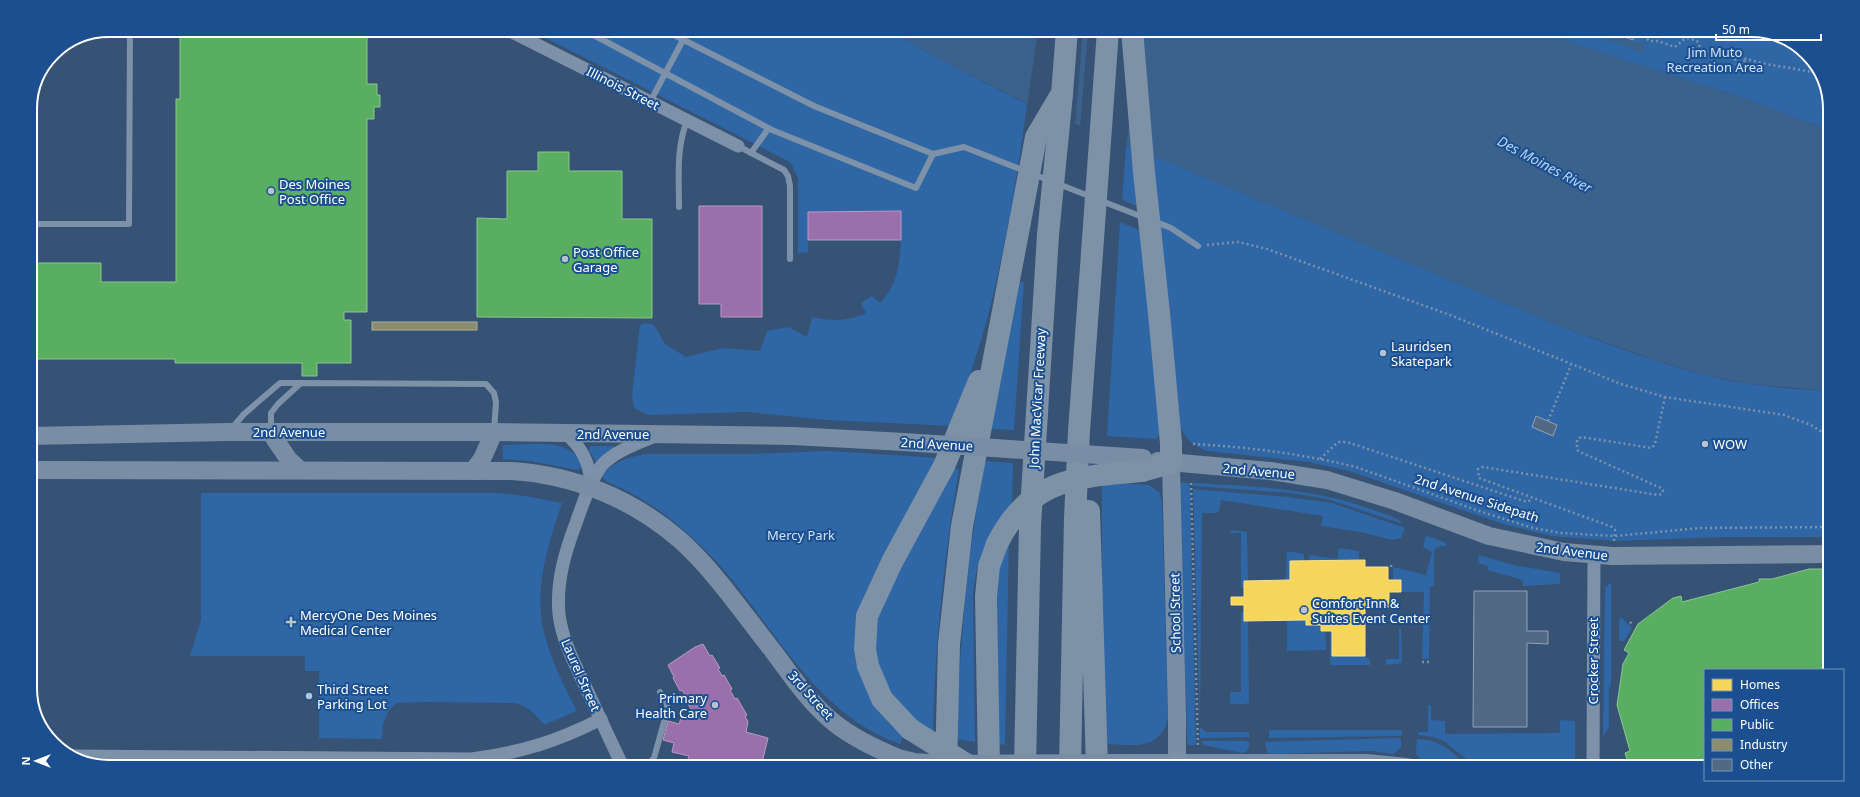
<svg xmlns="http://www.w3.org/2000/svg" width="1860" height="797" viewBox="0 0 1860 797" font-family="'Noto Sans',sans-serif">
  <rect width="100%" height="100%" fill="#365274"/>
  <g fill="#2f66a5">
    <path d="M 530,30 L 891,30 L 929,54 L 1027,104 C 1019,165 1009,227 995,287 C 985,334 968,380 952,426 L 827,420 L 747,412 L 648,415 L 634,408 L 632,394 L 640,325 L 645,323 L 654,325 L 665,344 L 686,357 L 723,348 L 760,351 L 767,331 L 788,327 L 807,337 L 812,317 C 831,321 847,322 866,313 L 861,304 L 862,302 L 872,296 L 880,303 C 904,278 901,244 900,211 L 808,212 L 808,252 L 798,253 L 798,178 L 792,165 L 788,161 Z"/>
    <path d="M 1536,30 L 1751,30 L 1781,36 L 1817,65 L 1830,104 L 1830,128 C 1798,122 1769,106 1738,96 C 1671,75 1603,54 1536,30 Z"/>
    <polygon points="1126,145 1131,147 1137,206 1122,200"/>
    <path d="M 1151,155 L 1557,325 C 1605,343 1654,362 1704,375 C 1744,385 1788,389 1830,391 L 1830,537 L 1727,537 L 1614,541 L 1551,536 L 1503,524 L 1349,471 L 1309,462 L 1207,451 C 1194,446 1186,439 1180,427 Z"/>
    <polygon points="1120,222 1139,230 1150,314 1160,434 1156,439 1107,436"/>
    <polygon points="1019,282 1024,282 1014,430 990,429"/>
    <path d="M 503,445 C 528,445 574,436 582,467 L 577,470 L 530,461 L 503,459 Z"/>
    <polygon points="590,446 613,446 615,448 596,462 589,450"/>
    <path d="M 828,451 L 938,458 L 871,581 L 863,598 L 858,622 L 875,706 L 887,721 L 903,736 L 900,744 C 815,715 773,624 716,561 C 691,535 663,510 631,493 C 622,488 613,485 604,480 L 602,475 C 613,461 630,457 646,454 L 750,454 Z"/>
    <path d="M 985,461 L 1013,463 L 1012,505 L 982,553 L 977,568 L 973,594 L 975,742 L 956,739 C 960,646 967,553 985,461 Z"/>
    <path d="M 953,467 L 959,470 C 944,557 935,644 933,732 L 913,720 L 887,689 L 880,674 L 875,646 L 879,611 Z"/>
    <path d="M 1102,482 L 1149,485 L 1160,493 L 1162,502 L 1168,719 C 1159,751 1134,745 1107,744 L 1102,639 Z"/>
    <polygon points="1182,482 1189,483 1190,488 1196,745 1189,745 1187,742 1180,485"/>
    <path d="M 1193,483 C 1257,486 1319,489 1379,512 C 1387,515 1397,517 1403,524 L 1327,499 L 1290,493 L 1193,486 Z"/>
    <polygon points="1193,489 1287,497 1332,503 1405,528 1401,538 1392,540 1360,532 1321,526 1323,516 1221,500 1219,511 1216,513 1202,513 1200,723"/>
    <path d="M 201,493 L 498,493 L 525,496 L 562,503 C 547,548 531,596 547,643 C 554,667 566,689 577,711 L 544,725 C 536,714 529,708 516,703 L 423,702 L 397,703 L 389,710 L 383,724 L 382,739 L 319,738 L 319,671 L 305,671 L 305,656 L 190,656 L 201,620 Z"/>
    <polygon points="1232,530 1247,532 1248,581 1244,581 1244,588 1241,588 1241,533 1230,533"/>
    <polygon points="1426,535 1446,543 1446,546 1437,547 1434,550 1434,586 1430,587 1429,659 1422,659 1424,592 1401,592 1401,580 1393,580 1393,567 1426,575 1432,552 1423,547"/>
    <polygon points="1009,540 1005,745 999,744 997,581 999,568"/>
    <polygon points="1339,548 1359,551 1359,560 1309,561 1309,555 1337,559"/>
    <polygon points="1287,551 1304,554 1304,561 1290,561 1290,580 1283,580 1286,577"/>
    <polygon points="1479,555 1513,565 1560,573 1560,584 1523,586 1523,580 1487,570 1488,566 1478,563"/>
    <polygon points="1608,583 1611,584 1611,685 1609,689 1609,727 1603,737 1605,586 1608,586"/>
    <polygon points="1241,612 1244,612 1244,621 1248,621 1249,702 1246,704 1233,704 1230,703 1230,692 1241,692"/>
    <polygon points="1621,617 1632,628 1624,641 1619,641 1619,619"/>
    <path d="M 1306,620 C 1328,626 1326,629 1326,650 L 1287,651 L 1287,621 Z"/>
    <polygon points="1399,628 1401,629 1402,663 1386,665 1386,659 1399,659"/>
    <polygon points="1330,631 1332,631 1332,656 1365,656 1370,660 1370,665 1330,665"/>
    <polygon points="1428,705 1431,705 1431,720 1445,721 1445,734 1560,733 1560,720 1575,721 1575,767 1476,767 1444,741 1434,737 1418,735 1418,732 1428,732"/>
    <polygon points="1200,727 1206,732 1249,732 1249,737 1200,738"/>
    <polygon points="1269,730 1400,730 1402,731 1402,735 1399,736 1271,738 1269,738"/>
    <polygon points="1398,738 1401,739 1401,748 1393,754 1372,751 1271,754 1267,752 1265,742"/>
    <path d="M 1417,739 C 1440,739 1454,753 1470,767 C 1458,767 1419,767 1416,752 C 1416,748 1417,743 1417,739 Z"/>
    <path d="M 1203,741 L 1244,741 L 1249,742 C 1249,748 1249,752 1242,753 L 1203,745 Z"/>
  </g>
  <g fill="#3b618d">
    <path d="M 891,30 L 1536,30 C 1603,54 1671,75 1738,96 C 1769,106 1798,122 1830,128 L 1830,391 L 1750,384 L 1704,375 L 1654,360 L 1557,325 L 1028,104 L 929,54 Z"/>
    <polygon points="1596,30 1608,31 1633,40 1633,42 1641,41 1645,45 1644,53 1601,38 1596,35"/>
  </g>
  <g fill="#365274">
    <polygon points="1038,30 1083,30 1075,126 1027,106"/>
    <polygon points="1088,30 1142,30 1126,147 1080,128"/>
  </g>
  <polygon fill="#f6d55c" stroke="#f9e28d" points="1365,560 1365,567 1388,567 1388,580 1401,580 1401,592 1389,592 1389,607 1365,607 1365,656 1332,656 1332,631 1321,631 1321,625 1306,625 1306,620 1244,621 1244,605 1231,605 1231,597 1244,597 1244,581 1290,580 1290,561"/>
  <g fill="#9970ab" stroke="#b89bc4">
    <polygon points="699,206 762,206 762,317 721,317 721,304 699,304"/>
    <polygon points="901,211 901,240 808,240 808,212"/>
    <polygon points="703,644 710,656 712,655 720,668 718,669 722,676 724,675 732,689 730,690 735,699 737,698 747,715 745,716 748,722 746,732 768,738 761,767 686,767 689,756 672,752 674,743 663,740 668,721 679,724 682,715 698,720 699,718 694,711 693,712 684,698 686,697 682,690 680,691 673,678 674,677 668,665 695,647"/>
  </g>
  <g fill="#5aae61" stroke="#8cc690">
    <polygon points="180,30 367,30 367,84 377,84 377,95 380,95 380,107 374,107 374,119 367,119 367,312 344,312 344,320 351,320 351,363 317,363 317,376 302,376 302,363 175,363 175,359 37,359 37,263 101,263 101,282 176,282 176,99 180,99"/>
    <polygon points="538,152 569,152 569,171 622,171 622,219 652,219 652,318 477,317 477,218 507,219 507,171 538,171"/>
    <polygon points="1809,569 1830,569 1830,670 1705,670 1705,767 1629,767 1625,753 1630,751 1617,705 1623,664 1629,653 1624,650 1638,624 1673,598 1681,596 1682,602 1759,582 1759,579 1772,579"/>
  </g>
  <rect fill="#8c8c6e" stroke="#aeae9a" x="372" y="322" width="105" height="8"/>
  <g fill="#526984" stroke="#92a2b6">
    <polygon points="1608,30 1636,30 1633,40"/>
    <polygon points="1536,416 1557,425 1553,436 1532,427"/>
    <polygon points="1474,591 1527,591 1527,631 1548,631 1548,644 1527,643 1527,727 1473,727"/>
  </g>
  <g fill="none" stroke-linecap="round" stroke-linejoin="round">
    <g stroke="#7d92a8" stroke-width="2.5" stroke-dasharray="2 3" stroke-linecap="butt">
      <polyline points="1635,33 1639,36 1644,35 1649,41 1658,41 1675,47 1683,40 1688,38 1697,41 1701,49 1709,53 1725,52 1740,55 1746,59 1766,64 1819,73"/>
      <polyline points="1733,54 1737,65 1741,65 1746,59"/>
      <polyline points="1207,245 1238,242 1267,249 1450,315 1621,384 1665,397 1784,415 1811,425 1830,437"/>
      <polyline points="1548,421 1571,365"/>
      <path d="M 1193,444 C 1249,447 1302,454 1356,467 L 1482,512 L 1533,528 L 1561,533 L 1614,536 L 1700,528 L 1830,527"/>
      <polyline points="1320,459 1338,442 1347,442 1527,502 1533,499"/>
      <polyline points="1191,483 1198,745"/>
      <polyline points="1614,541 1615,530 1612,527 1479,478 1478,469 1483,467 1658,495 1662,494 1663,490 1661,488 1580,452 1577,450 1577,440 1581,437 1652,448 1655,444 1665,397"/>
      <polyline points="1391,567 1392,562"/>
      <polyline points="1630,622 1634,625"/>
      <polyline points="1422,662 1432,662"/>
    </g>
    <g stroke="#7d92a8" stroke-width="6">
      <polyline points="584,30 772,130 916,188 933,154 814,106 664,30"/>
      <polyline points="650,102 683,40"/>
      <polyline points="738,146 784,170 788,176 790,186 790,259"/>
      <polyline points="751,153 768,129"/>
      <polyline points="933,154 964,147 1145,218"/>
      <path d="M 679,207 C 679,177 676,148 687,121"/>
      <polyline points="1154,221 1171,228 1198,246"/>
      <polyline points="30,224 129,224 130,30"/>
      <polyline points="231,429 244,414 280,383 301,383"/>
      <polyline points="271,430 271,413 278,404 301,383 486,384 494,393 496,402 494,431"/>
      <polyline points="645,767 654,758 667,711 667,704 660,692"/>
    </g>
    <g stroke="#7d92a8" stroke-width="13">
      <polyline points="508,30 738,146"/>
      <path d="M 565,433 C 582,447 590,463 591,485"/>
      <path d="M 73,756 L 472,759 C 522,752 556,742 601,719"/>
      <path d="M 623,767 C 611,742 599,716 587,690 C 576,666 562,641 559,614 C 556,582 565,552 576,523 C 582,506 591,479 602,465 C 615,451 638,443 655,436"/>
      <polyline points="1593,767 1594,555"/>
    </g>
    <g stroke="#798da4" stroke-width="18">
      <polyline points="270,432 289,460 300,470"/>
      <polyline points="30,436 228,432 494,432 793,436 904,442"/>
      <polyline points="1158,461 1270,471 1327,480 1395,501 1489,536 1564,552 1612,556 1830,554"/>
      <polyline points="1171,463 1177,715 1177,763"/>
      <path d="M 30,470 L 512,471 C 574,475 633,499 680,540 C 714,570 745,616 773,651 C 791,675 809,702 832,721 C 851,737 875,748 898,758"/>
      <polyline points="473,471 482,459 494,432"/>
      <polyline points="1122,763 1366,763 1407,767"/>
    </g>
    <g stroke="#7e92a7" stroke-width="22">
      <polyline points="1062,94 1067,30"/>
      <polyline points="1142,471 1171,463 1171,443 1159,313"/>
      <polyline points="1089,511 1097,767"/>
      <polyline points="910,729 882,699 868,666 865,649 867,616 892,562 944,466 979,381"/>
      <polyline points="946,767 949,644 962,526 1020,222"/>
      <polyline points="989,767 986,596 989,566 997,544"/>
      <polyline points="1025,767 1030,526 1048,235"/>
      <polyline points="1070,767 1075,518 1079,431 1092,253"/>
      <polyline points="1176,767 1177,763"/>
    </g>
    <g stroke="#798da4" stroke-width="18">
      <polyline points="904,442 1143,458"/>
      <polyline points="898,758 915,762 939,764 1122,763"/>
    </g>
    <g stroke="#7e92a7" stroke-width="22">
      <polyline points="1132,30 1144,172 1159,313"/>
      <polyline points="1020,222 1036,137 1059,98"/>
      <polyline points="1048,235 1062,94"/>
      <polyline points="1092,253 1108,30"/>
      <path d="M 997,544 C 1030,478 1076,477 1142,471"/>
      <polyline points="910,729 966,764"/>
    </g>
  </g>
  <g fill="#b9c2ce" stroke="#1b4f8f" stroke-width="1.5">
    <circle cx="271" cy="191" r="4"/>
    <circle cx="565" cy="259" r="4"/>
    <circle cx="1383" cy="353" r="4"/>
    <circle cx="1705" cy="444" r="4"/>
    <circle cx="1304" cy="610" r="4"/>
    <path d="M289 616h4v4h4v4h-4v4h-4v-4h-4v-4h4z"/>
    <circle cx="309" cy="696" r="4"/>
    <circle cx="715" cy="705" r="4"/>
  </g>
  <g text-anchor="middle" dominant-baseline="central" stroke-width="4" stroke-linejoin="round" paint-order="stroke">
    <g font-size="13" fill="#cfe3fa" stroke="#1b4f8f">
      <text x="1715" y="52">Jim Muto<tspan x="1715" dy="15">Recreation Area</tspan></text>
      <text x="801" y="535">Mercy Park</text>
    </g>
    <g font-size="13" fill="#fff" stroke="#1b4f8f">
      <text transform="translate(623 88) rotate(27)">Illinois Street</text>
      <text transform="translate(1037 398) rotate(-87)">John MacVicar Freeway</text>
      <text x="289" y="432">2nd Avenue</text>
      <text x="613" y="434">2nd Avenue</text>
      <text transform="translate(937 444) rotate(3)">2nd Avenue</text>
      <text transform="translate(1259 471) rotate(5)">2nd Avenue</text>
      <text transform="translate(1477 498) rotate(18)">2nd Avenue Sidepath</text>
      <text transform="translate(1572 551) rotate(7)">2nd Avenue</text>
      <text transform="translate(1175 613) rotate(-91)">School Street</text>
      <text transform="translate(1593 661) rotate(-90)">Crocker Street</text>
      <text transform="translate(581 675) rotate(66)">Laurel Street</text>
      <text transform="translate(811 695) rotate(48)">3rd Street</text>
    </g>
    <g font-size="13" fill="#fff" stroke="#1b4f8f" text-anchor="start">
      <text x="279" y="184">Des Moines<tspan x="279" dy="15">Post Office</tspan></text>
      <text x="573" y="252">Post Office<tspan x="573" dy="15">Garage</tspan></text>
      <text x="1391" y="346">Lauridsen<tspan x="1391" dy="15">Skatepark</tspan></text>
      <text x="1713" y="444">WOW</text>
      <text x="1312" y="603">Comfort Inn &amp;<tspan x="1312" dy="15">Suites Event Center</tspan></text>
      <text x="300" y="615">MercyOne Des Moines<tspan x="300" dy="15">Medical Center</tspan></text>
      <text x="317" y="689">Third Street<tspan x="317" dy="15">Parking Lot</tspan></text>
      <text x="707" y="698" text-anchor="end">Primary<tspan x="707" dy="15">Health Care</tspan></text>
    </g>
    <g font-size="14" font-style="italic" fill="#b5d3f5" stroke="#1b4f8f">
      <text transform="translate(1545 164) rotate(28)">Des Moines River</text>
    </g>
  </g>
  <path d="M0 0H1860V797H0ZM109 37H1751A72 72 0 0 1 1823 109V688A72 72 0 0 1 1751 760H109A72 72 0 0 1 37 688V109A72 72 0 0 1 109 37Z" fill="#1b4f8f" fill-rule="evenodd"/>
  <path fill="none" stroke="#fff" stroke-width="2" d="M109 37H1751A72 72 0 0 1 1823 109V688A72 72 0 0 1 1751 760H109A72 72 0 0 1 37 688V109A72 72 0 0 1 109 37Z"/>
  <rect x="1704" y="669" width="140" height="112" fill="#1b4f8f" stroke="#7695bc"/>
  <rect x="1712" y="679" width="20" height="12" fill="#f6d55c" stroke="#7695bc"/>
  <text x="1740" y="689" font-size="12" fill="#ffffff">Homes</text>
  <rect x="1712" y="699" width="20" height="12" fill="#9970ab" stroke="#7695bc"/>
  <text x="1740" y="709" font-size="12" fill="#ffffff">Offices</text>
  <rect x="1712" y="719" width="20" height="12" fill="#5aae61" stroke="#7695bc"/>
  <text x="1740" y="729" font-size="12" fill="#ffffff">Public</text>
  <rect x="1712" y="739" width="20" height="12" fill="#8c8c6e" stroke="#7695bc"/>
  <text x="1740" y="749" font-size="12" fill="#ffffff">Industry</text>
  <rect x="1712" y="759" width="20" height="12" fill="#526984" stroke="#7695bc"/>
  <text x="1740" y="769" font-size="12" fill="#ffffff">Other</text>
  <g transform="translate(36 761) rotate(270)" stroke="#1b4f8f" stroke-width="3" paint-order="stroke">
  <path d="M0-3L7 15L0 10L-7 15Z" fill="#ffffff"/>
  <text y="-6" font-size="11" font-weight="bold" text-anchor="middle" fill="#ffffff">N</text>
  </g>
  <path d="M1716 34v6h105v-6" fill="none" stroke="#ffffff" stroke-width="2"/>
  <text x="1722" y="34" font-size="12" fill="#ffffff" stroke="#1b4f8f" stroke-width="3" paint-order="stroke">50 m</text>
</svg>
